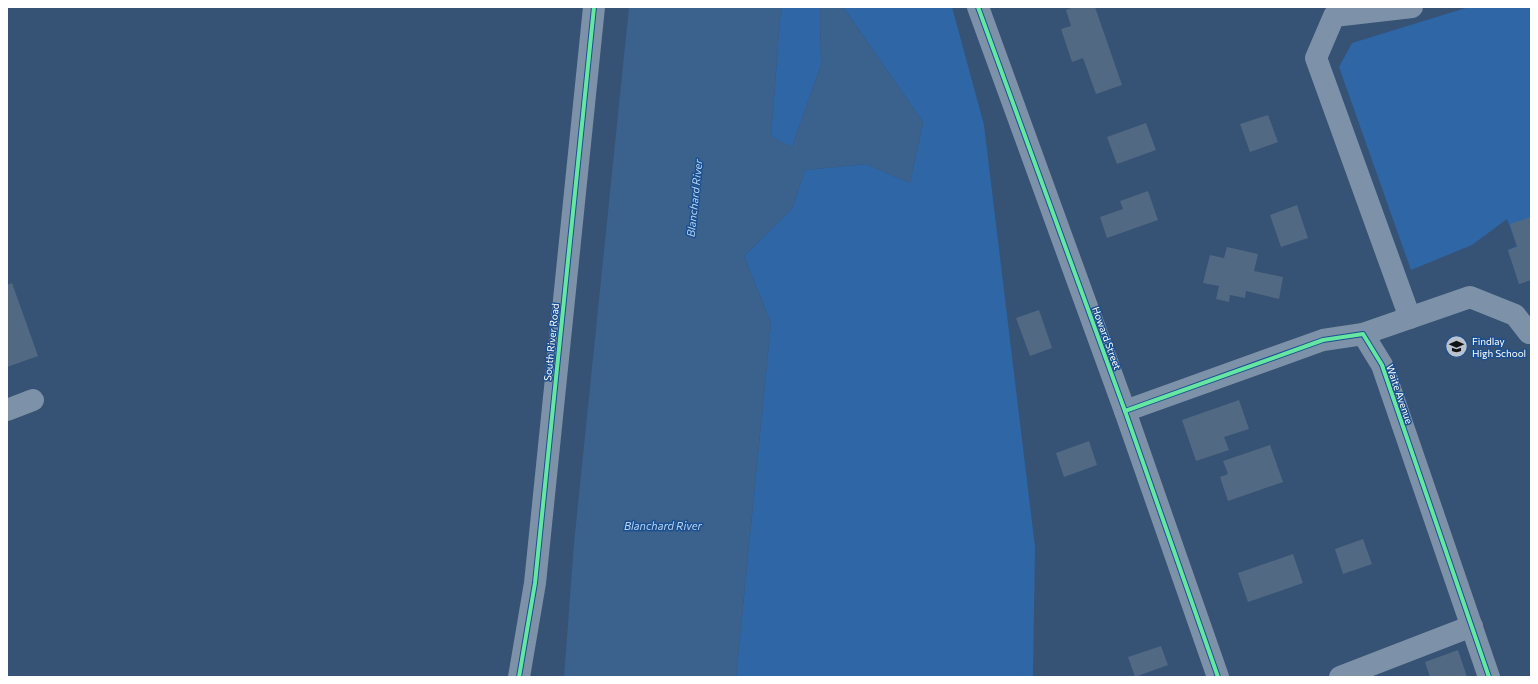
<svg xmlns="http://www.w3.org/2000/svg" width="1538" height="684" viewBox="0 0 1538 684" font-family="Commissioner,sans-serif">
  <rect width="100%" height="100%" fill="#365274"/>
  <g fill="#2f66a5">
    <polygon points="782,7 820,7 821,65 792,147 771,137 780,19"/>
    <polygon points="843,7 952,7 984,125 1035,547 1033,677 736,677 771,323 744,256 792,209 805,170 866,164 910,183 923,122"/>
    <polygon points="1469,7 1531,7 1531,283 1530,280 1519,284 1508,250 1517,246 1507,219 1472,245 1411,270 1339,67 1352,43"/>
  </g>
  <polygon fill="#3b618d" points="629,7 782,7 780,19 771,136 792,147 821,65 820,7 843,7 923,122 910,183 866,164 805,170 792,209 744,256 771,323 736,677 564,677 574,543"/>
  <g fill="#526984">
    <polygon points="1074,7 1095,7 1122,85 1096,94 1083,58 1072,62 1061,29 1071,26 1066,10"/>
    <polygon points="1268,115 1278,142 1250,152 1240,124"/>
    <polygon points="1146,123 1156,150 1117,164 1107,137"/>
    <polygon points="1148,191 1158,220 1107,238 1100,217 1123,209 1120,201"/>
    <polygon points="1297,205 1308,238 1281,247 1270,215"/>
    <polygon points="1531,217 1531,280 1519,284 1508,250 1517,247 1510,224"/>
    <polygon points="1227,247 1258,254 1254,271 1283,277 1279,299 1246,291 1245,298 1230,295 1229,302 1216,299 1219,286 1203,283 1210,255 1224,258"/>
    <polygon points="12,283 38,356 7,367 7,285"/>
    <polygon points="1039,310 1052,348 1030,356 1016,318"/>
    <polygon points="1239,400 1249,429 1224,437 1229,450 1196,461 1182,420"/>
    <polygon points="1089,441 1097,465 1064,477 1056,453"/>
    <polygon points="1270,445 1283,482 1228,501 1220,477 1228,474 1223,461"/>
    <polygon points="1363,539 1372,564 1343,574 1335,549"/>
    <polygon points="1293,554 1303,583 1248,602 1238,573"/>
    <polygon points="1161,646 1168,665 1135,677 1128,657"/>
    <polygon points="1458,650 1467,677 1430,677 1425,662"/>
  </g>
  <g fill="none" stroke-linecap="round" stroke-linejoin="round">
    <g stroke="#7d92a8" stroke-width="22">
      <polyline points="978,7 1125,411 1218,677"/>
      <polyline points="1410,318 1316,58 1334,16 1412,7"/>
      <polyline points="1363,334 1470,297 1515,315 1529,333"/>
      <polyline points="7,410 33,400"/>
      <polyline points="1125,411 1323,340 1363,334 1382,365 1489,677"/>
      <polyline points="519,677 535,583 594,7"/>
      <polyline points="1340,677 1472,626"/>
    </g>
    <defs>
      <g id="cycleway">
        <polyline points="978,7 1125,411 1218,677"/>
        <polyline points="1125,411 1323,340 1363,334 1382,365 1489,677"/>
        <polyline points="519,677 535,583 594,7"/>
      </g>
    </defs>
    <use href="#cycleway" stroke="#1b4f8f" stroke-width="6"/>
    <use href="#cycleway" stroke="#66e7a1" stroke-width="4"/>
  </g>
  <defs>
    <symbol id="school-disc" viewBox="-11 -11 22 22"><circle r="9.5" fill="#b9c2ce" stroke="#1b4f8f"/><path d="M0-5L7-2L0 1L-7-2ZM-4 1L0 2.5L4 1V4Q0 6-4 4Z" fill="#111"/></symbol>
  </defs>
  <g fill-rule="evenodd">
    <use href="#school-disc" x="1444" y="334" width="25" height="25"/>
  </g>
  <g text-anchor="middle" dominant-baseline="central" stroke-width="3" stroke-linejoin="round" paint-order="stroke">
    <g font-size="10" fill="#fff" stroke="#1b4f8f">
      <text transform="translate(1107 338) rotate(70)">Howard Street</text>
      <text transform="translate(551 342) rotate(-84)">South River Road</text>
      <text transform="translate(1400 394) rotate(71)">Waite Avenue</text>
    </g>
    <g font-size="10" fill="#fff" stroke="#1b4f8f" text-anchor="start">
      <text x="1472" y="341">Findlay<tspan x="1472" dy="12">High School</tspan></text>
    </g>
    <g font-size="11" font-style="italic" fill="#b5d3f5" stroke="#1b4f8f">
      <text transform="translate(694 198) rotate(-84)">Blanchard River</text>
      <text x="663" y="525">Blanchard River</text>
    </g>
  </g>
  <rect width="1538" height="684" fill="none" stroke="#ffffff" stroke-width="16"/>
</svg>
